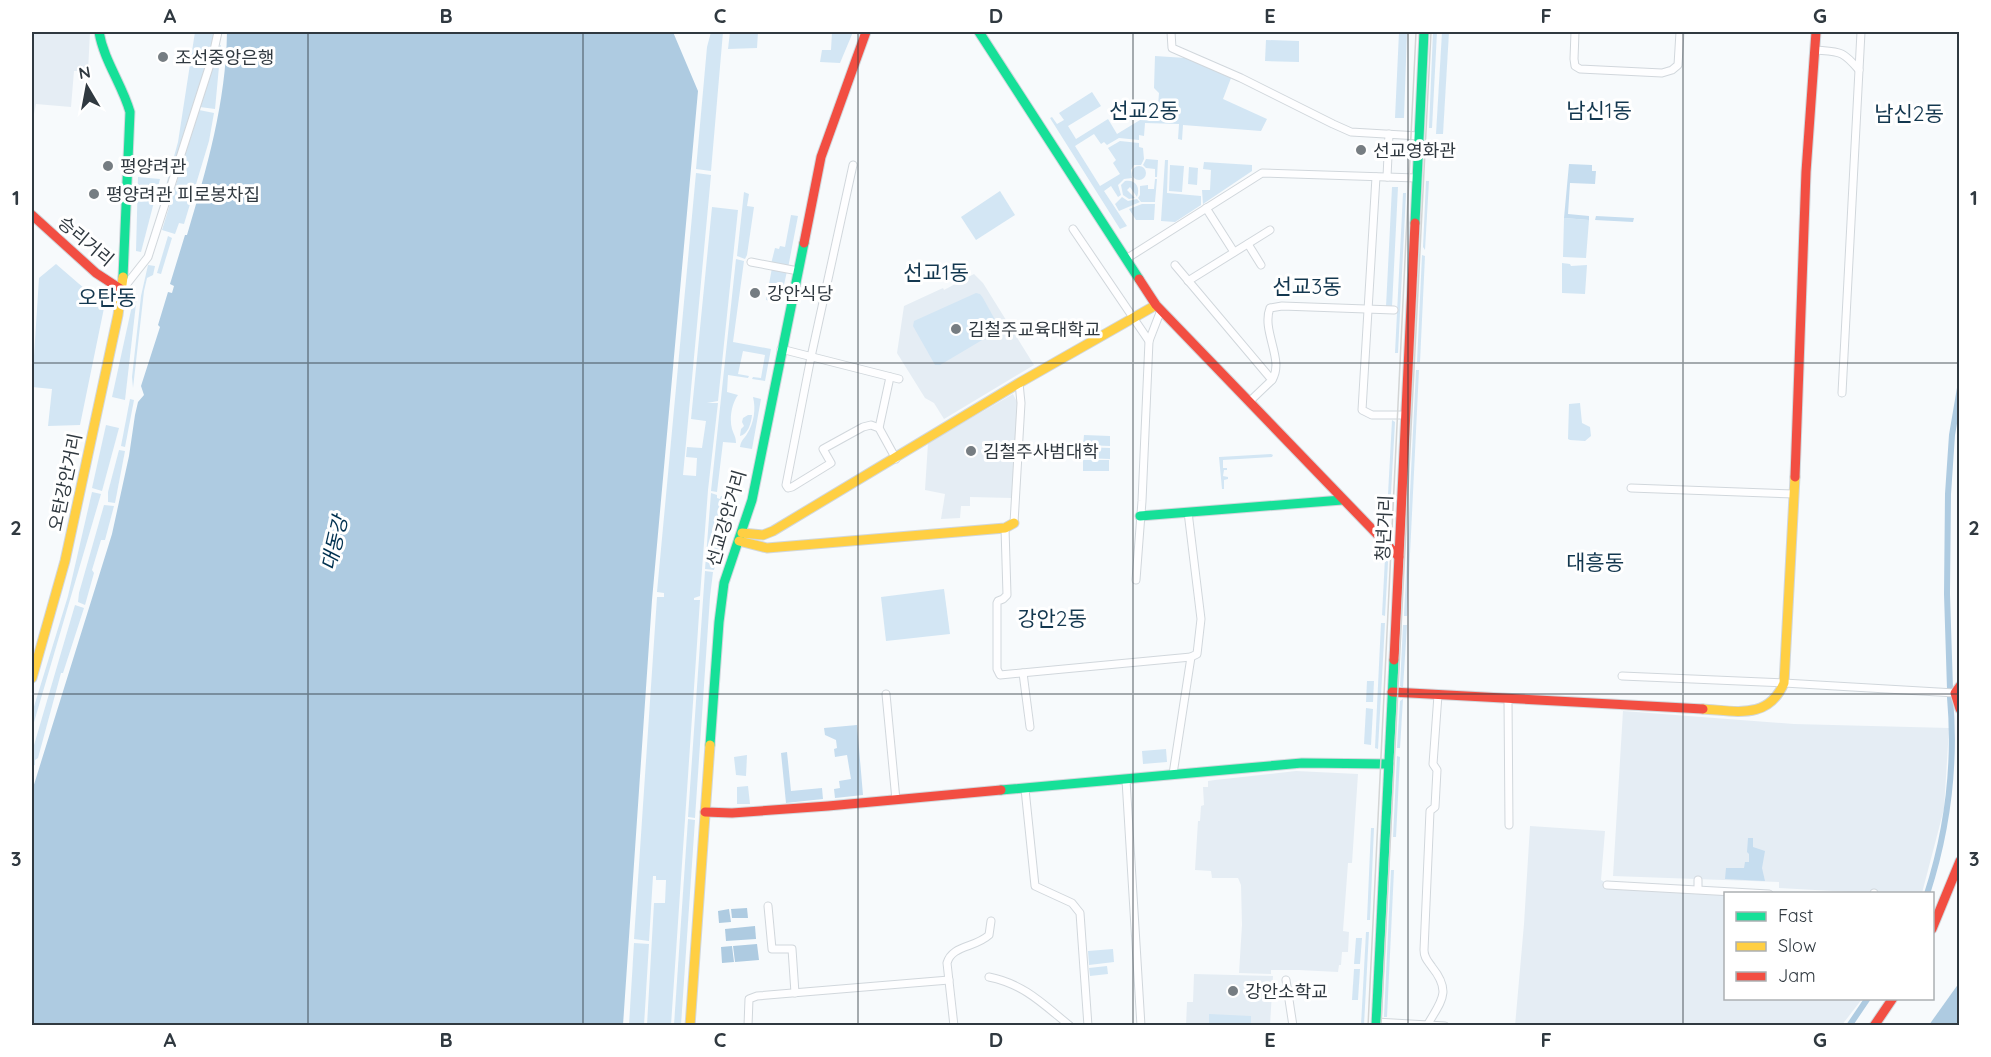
<svg xmlns="http://www.w3.org/2000/svg" width="1991" height="1057" viewBox="0 0 1991 1057" font-family="Quicksand,'Noto Sans KR',sans-serif">
  <rect width="100%" height="100%" fill="#f7fafc"/>
  <g fill="#e5edf4">
    <polygon points="33,32 90,32 88,71 74,71 71,107 36,104 34,114 32,114"/>
    <polygon points="974,274 983,283 1034,365 944,419 934,403 925,398 897,353 904,306 943,288 944,290"/>
    <polygon points="1013,394 1017,402 1012,498 970,497 970,506 961,506 960,518 941,519 945,494 925,490 928,443"/>
    <polygon points="1623,711 1794,724 1949,728 1944,809 1922,893 1869,893 1779,888 1779,882 1613,876"/>
    <polygon points="1296,771 1358,774 1352,863 1348,863 1343,931 1349,932 1348,952 1342,952 1341,965 1339,965 1338,972 1299,970 1271,970 1271,974 1239,973 1242,925 1241,885 1238,878 1212,878 1211,871 1195,870 1198,821 1200,821 1201,806 1204,805 1203,787 1208,787 1208,781 1215,780"/>
    <polygon points="1530,826 1605,831 1601,880 1614,887 1725,894 1726,998 1862,999 1842,1025 1515,1026 1524,924"/>
    <polygon points="1194,974 1273,976 1270,1025 1186,1026 1187,1002 1193,1002"/>
  </g>
  <g fill="#d3e6f4">
    <polygon points="195,32 215,32 210,56 150,243 178,142"/>
    <polygon points="711,32 723,32 711,171 696,169 707,47"/>
    <polygon points="730,32 758,32 757,48 728,49"/>
    <polygon points="832,32 853,32 840,63 820,62 822,50 831,50"/>
    <polygon points="1399,32 1407,32 1404,118 1395,118"/>
    <polygon points="1433,32 1437,32 1432,128 1429,128"/>
    <polygon points="1442,32 1449,32 1443,134 1436,134"/>
    <polygon points="1266,40 1299,41 1299,62 1265,61"/>
    <polygon points="221,45 215,109 200,107 219,46"/>
    <polygon points="1155,56 1186,58 1231,78 1223,99 1267,119 1261,131 1183,125 1182,140 1178,139 1179,124 1145,123 1144,136 1139,135 1139,140 1119,138 1107,145 1104,142 1101,144 1094,134 1075,146 1100,186 1120,174 1113,163 1116,160 1108,148 1120,141 1139,143 1139,147 1143,148 1144,159 1141,165 1134,165 1131,170 1132,178 1124,179 1118,185 1121,195 1118,197 1111,186 1104,191 1127,226 1120,229 1050,118 1052,117 1057,124 1064,120 1059,113 1092,92 1101,106 1068,126 1076,139 1108,119 1117,134 1140,120 1157,121 1157,118 1150,117 1147,114 1158,106 1159,93 1154,88"/>
    <polygon points="199,110 214,113 209,141 184,224 179,223 175,234 162,230"/>
    <polygon points="1146,159 1158,160 1157,177 1155,177 1155,169 1146,168 1143,165"/>
    <polygon points="1165,160 1168,160 1167,193 1201,196 1201,205 1175,222 1161,221"/>
    <polygon points="1204,162 1252,165 1252,171 1203,204 1202,190 1210,190 1211,170 1203,169"/>
    <polygon points="1170,165 1184,166 1182,192 1169,191"/>
    <circle cx="1139" cy="173" r="7"/>
    <polygon points="1189,167 1198,168 1197,185 1188,184"/>
    <polygon points="696,173 711,175 683,475 696,476 697,458 686,457 687,447 702,448 706,421 691,419 712,207 738,210 718,401 707,403 718,403 708,490 700,596 694,598 694,600 700,600 671,1025 647,1025 654,903 665,903 666,880 656,880 656,876 653,876 649,941 634,939 657,597 664,597 664,593 657,592"/>
    <polygon points="138,177 160,179 141,252 136,251"/>
    <polygon points="1155,179 1157,179 1155,202 1141,202 1138,198 1140,195 1140,186 1148,185 1148,189 1154,189"/>
    <path d="M 1125,181 C 1135,179 1141,187 1137,197 L 1130,187 L 1127,190 L 1135,198 L 1129,199 L 1123,195 L 1121,185 Z"/>
    <polygon points="1426,181 1429,181 1425,250 1423,247"/>
    <polygon points="1392,187 1398,187 1392,307 1386,307"/>
    <polygon points="1000,191 1015,215 976,240 961,217"/>
    <polygon points="744,192 749,194 747,206 754,207 747,255 745,259 737,256"/>
    <polygon points="1403,193 1406,193 1398,353 1395,353"/>
    <polygon points="1122,197 1128,201 1137,199 1140,202 1119,211 1115,204"/>
    <polygon points="1142,204 1155,204 1154,220 1136,220 1129,209"/>
    <polygon points="791,215 798,216 788,268 771,264 775,248 779,249 780,246 785,247"/>
    <polygon points="1564,218 1589,220 1586,258 1563,257"/>
    <polygon points="168,236 172,238 161,274 157,273"/>
    <polygon points="1422,255 1425,256 1420,362 1417,362"/>
    <path d="M 736,259 L 744,261 L 733,342 L 771,349 L 765,381 L 752,379 L 753,377 L 761,378 L 765,355 L 743,351 L 738,374 L 749,376 L 748,378 L 728,375 L 727,392 L 738,395 C 732,403 729,418 732,429 C 734,435 736,437 736,443 L 723,442 L 717,492 L 711,491 Z"/>
    <polygon points="1562,263 1570,264 1571,266 1587,265 1585,294 1562,293"/>
    <polygon points="56,264 100,302 104,308 80,425 48,426 52,389 32,387 39,278"/>
    <polygon points="148,265 155,266 153,275 147,278 144,291 133,388 132,377 141,296"/>
    <polygon points="772,268 787,271 780,303 766,300"/>
    <polygon points="135,292 137,295 125,400 112,397"/>
    <polygon points="976,293 980,294 983,298 999,327 999,330 940,365 935,365 913,326 914,321"/>
    <polygon points="1416,370 1419,370 1407,616 1404,616"/>
    <path d="M 753,397 L 761,399 L 752,449 L 740,447 C 741,440 744,439 747,434 C 754,423 756,409 753,397 Z"/>
    <polygon points="130,399 134,400 125,447 121,446"/>
    <polygon points="1580,403 1582,423 1590,427 1591,436 1585,441 1570,440 1568,439 1569,404"/>
    <path d="M 748,415 L 752,415 C 751,424 748,434 740,436 L 741,429 L 744,426 L 742,422 L 743,418 Z"/>
    <polygon points="1392,420 1395,422 1390,511 1387,513"/>
    <polygon points="106,425 119,428 102,491 92,488"/>
    <polygon points="1084,435 1110,436 1110,446 1083,445"/>
    <polygon points="1083,447 1110,448 1110,459 1083,458"/>
    <polygon points="119,450 125,451 115,503 108,502 108,492"/>
    <polygon points="1271,454 1273,455 1272,457 1223,460 1223,468 1227,468 1227,470 1224,470 1223,476 1228,477 1228,479 1224,480 1224,489 1222,489 1219,457"/>
    <rect x="1083" y="460" width="26" height="11"/>
    <polygon points="92,492 101,494 32,729 32,713 68,596"/>
    <polygon points="711,493 717,495 717,498 720,499 721,496 736,503 714,570 705,569"/>
    <polygon points="104,505 114,506 105,540 101,540 92,570 94,573 85,605 78,602 79,593"/>
    <polygon points="1385,558 1388,562 1385,616 1382,615"/>
    <polygon points="705,571 713,572 710,597 695,818 688,817"/>
    <polygon points="944,589 950,634 886,641 881,597"/>
    <polygon points="75,605 84,608 63,673 61,673 38,758 35,760 35,765 32,766 32,752"/>
    <polygon points="1381,623 1385,623 1378,749 1375,748"/>
    <polygon points="1403,625 1407,625 1403,688 1400,686"/>
    <polygon points="1367,681 1374,681 1373,702 1366,702"/>
    <polygon points="1403,699 1400,748 1397,748 1400,701"/>
    <polygon points="1366,708 1373,709 1371,745 1364,744"/>
    <polygon points="1166,749 1167,762 1143,764 1142,751"/>
    <polygon points="747,755 746,776 736,775 734,757"/>
    <polygon points="1397,756 1400,757 1396,837 1393,837"/>
    <polygon points="748,786 750,804 737,804 737,787"/>
    <polygon points="688,819 695,820 681,1025 674,1025"/>
    <polygon points="1371,828 1374,828 1370,920 1367,920"/>
    <polygon points="1391,870 1394,870 1387,1017 1384,1017"/>
    <polygon points="1366,932 1369,932 1364,1025 1361,1025"/>
    <polygon points="1356,938 1362,938 1360,964 1354,964"/>
    <polygon points="634,943 649,944 644,1025 629,1025"/>
    <polygon points="1113,949 1114,962 1089,965 1088,951"/>
    <polygon points="1107,966 1108,974 1090,976 1089,968"/>
    <polygon points="1354,969 1360,969 1358,1000 1352,1000"/>
    <polygon points="1209,1014 1251,1016 1251,1025 1209,1025"/>
  </g>
  <g fill="#c6ddef">
    <polygon points="1569,164 1592,165 1592,171 1596,171 1595,184 1570,183 1568,214 1589,216 1589,220 1564,218"/>
    <polygon points="1596,216 1634,218 1633,222 1595,220"/>
    <polygon points="857,725 863,795 835,798 834,789 840,788 839,781 851,779 847,755 835,757 834,749 837,748 836,740 825,735 824,728"/>
    <polygon points="787,752 791,791 822,788 823,799 786,803 781,753"/>
    <polygon points="1748,838 1753,838 1753,847 1765,851 1762,868 1765,881 1725,879 1726,868 1744,868 1745,862 1749,862 1749,854 1747,852"/>
  </g>
  <g fill="#aecbe1">
    <path d="M 227,32 L 673,32 L 698,91 L 652,600 L 623,1025 L 32,1025 L 32,791 L 112,534 L 129,456 L 135,415 L 138,402 L 144,395 L 141,386 L 160,327 L 158,325 L 168,292 L 172,293 L 174,286 L 170,284 L 185,235 L 187,235 C 207,168 226,102 227,32 Z"/>
    <polygon points="747,908 748,918 732,918 731,909"/>
    <polygon points="729,909 731,922 719,923 718,911"/>
    <polygon points="755,926 756,939 726,941 725,929"/>
    <polygon points="757,944 759,960 735,962 733,946"/>
    <polygon points="732,946 734,962 722,963 721,947"/>
    <polygon points="1959,983 1959,1020 1955,1025 1929,1025"/>
  </g>
  <g fill="none" stroke-linecap="round" stroke-linejoin="round">
    <g stroke="#aecbe1" stroke-width="6">
      <polyline points="1950,689 1947,594 1948,494 1952,435 1960,388"/>
      <path d="M 1927,894 C 1948,829 1956,765 1950,697"/>
      <polyline points="1849,1026 1868,998"/>
    </g>
    <defs>
      <g id="street">
        <polyline points="1171,32 1172,48 1241,78 1333,124 1351,132 1419,136"/>
        <polyline points="1575,32 1574,59 1575,66 1580,69 1662,73 1672,70 1678,65 1680,32"/>
        <path d="M 1815,50 C 1840,52 1842,50 1859,70"/>
        <polyline points="853,165 811,357 786,485 788,488 792,487 831,463 823,449 863,427 871,425 879,428 896,459"/>
        <polyline points="1376,177 1362,410 1372,415 1405,415"/>
        <polyline points="1387,177 1389,134"/>
        <polyline points="1206,208 1234,252"/>
        <polyline points="1073,229 1149,341"/>
        <polyline points="1248,244 1261,265"/>
        <polyline points="1126,259 1262,173 1417,178"/>
        <polyline points="751,262 798,271"/>
        <polyline points="1175,265 1272,380 1249,402"/>
        <polyline points="1188,281 1270,230"/>
        <polyline points="122,290 148,257 213,55 218,32"/>
        <polyline points="781,349 899,379"/>
        <path d="M 1272,380 C 1285,360 1261,331 1270,308 L 1282,306 L 1394,310"/>
        <polyline points="1842,393 1861,32"/>
        <polyline points="879,428 890,377"/>
        <polyline points="1631,488 1794,494"/>
        <polyline points="1014,523 1021,403 1019,383"/>
        <polyline points="1005,528 1007,595 1003,599 998,601 997,603 997,669 1000,675 1191,657"/>
        <polyline points="1136,580 1142,501 1149,341 1161,310"/>
        <polyline points="1023,673 1030,727"/>
        <polyline points="1622,676 1784,683 1955,693"/>
        <polyline points="886,694 896,800"/>
        <polyline points="1508,699 1509,825"/>
        <polyline points="1173,774 1191,657 1197,654 1201,619 1188,512"/>
        <polyline points="1126,780 1141,1026"/>
        <polyline points="1025,789 1035,886 1072,903 1080,913 1088,1026"/>
        <polyline points="1607,885 1769,894"/>
        <polyline points="1698,889 1698,880"/>
        <polyline points="1874,894 1874,893"/>
        <polyline points="768,906 772,949 792,949 795,993"/>
        <path d="M 989,977 C 1024,984 1043,1004 1070,1026"/>
        <polyline points="1286,980 1293,1026"/>
        <polyline points="1376,1022 1445,1026"/>
        <path d="M 1428,1024 C 1441,1001 1452,992 1432,967 C 1428,961 1424,958 1424,950 L 1430,811 L 1435,807 L 1437,770 L 1433,764 L 1438,695"/>
        <polyline points="748,1026 749,999 757,996 949,980"/>
        <path d="M 954,1026 L 947,963 C 952,945 975,948 989,935 L 991,921"/>
      </g>
      <g id="fast">
        <path d="M 99,32 C 104,61 122,84 130,112 L 123,277"/>
        <polyline points="979,32 1139,279"/>
        <polyline points="1415,223 1424,32"/>
        <polyline points="1140,516 1342,500"/>
        <polyline points="710,745 719,622 724,583 752,500 804,243"/>
        <polyline points="1001,790 1302,763 1389,764"/>
        <polyline points="1376,1026 1394,660"/>
      </g>
      <g id="slow">
        <polyline points="742,533 763,535 773,531 1019,383 1156,305"/>
        <polyline points="739,541 767,548 1005,528 1014,523"/>
        <polyline points="32,678 65,561 118,315 123,277"/>
        <path d="M 1703,709 C 1737,711 1768,720 1784,683 L 1795,477"/>
        <polyline points="690,1026 710,745"/>
      </g>
      <g id="jam">
        <polyline points="32,215 96,273 122,290"/>
        <polyline points="804,243 821,157 866,32"/>
        <polyline points="1139,279 1156,305 1399,557"/>
        <polyline points="1795,477 1806,172 1816,32"/>
        <polyline points="1394,660 1415,223"/>
        <polyline points="1960,686 1955,693 1960,709"/>
        <polyline points="1392,692 1703,709"/>
        <polyline points="705,812 732,813 828,806 1001,790"/>
        <polyline points="1932,929 1960,861"/>
        <polyline points="1874,1026 1893,998"/>
      </g>
    </defs>
    <use href="#street" stroke="#d1d7dc" stroke-width="9"/>
    <use href="#fast" stroke="#d1d7dc" stroke-width="11"/>
    <use href="#slow" stroke="#d1d7dc" stroke-width="11"/>
    <use href="#jam" stroke="#d1d7dc" stroke-width="11"/>
    <use href="#street" stroke="#fefeff" stroke-width="7"/>
    <use href="#fast" stroke="#16e098" stroke-width="9"/>
    <use href="#slow" stroke="#ffcf43" stroke-width="9"/>
    <use href="#jam" stroke="#f24e42" stroke-width="9"/>
    <g stroke="#d3d5d5" stroke-width="1.5">
      <polyline points="1368,1026 1416,32"/>
      <polyline points="1381,1026 1431,32"/>
    </g>
  </g>
  <path fill="none" stroke="#303940" stroke-width="1.5" stroke-opacity="0.55" d="M 308,32 L 308,1026M 583,32 L 583,1026M 858,32 L 858,1026M 1133,32 L 1133,1026M 1408,32 L 1408,1026M 1683,32 L 1683,1026M 32,363 L 1960,363M 32,694 L 1960,694"/>
  <g fill="#767d82" stroke="#fff" stroke-width="2">
    <circle cx="163" cy="57" r="6"/>
    <circle cx="1361" cy="150" r="6"/>
    <circle cx="108" cy="166" r="6"/>
    <circle cx="94" cy="194" r="6"/>
    <circle cx="755" cy="293" r="6"/>
    <circle cx="956" cy="329" r="6"/>
    <circle cx="971" cy="451" r="6"/>
    <circle cx="1233" cy="991" r="6"/>
  </g>
  <g text-anchor="middle" dominant-baseline="central" stroke-width="6" stroke-linejoin="round" paint-order="stroke">
    <g font-size="18" fill="#303940" stroke="#fff" text-anchor="start">
      <text x="175" y="57">조선중앙은행</text>
      <text x="1373" y="150">선교영화관</text>
      <text x="120" y="166">평양려관</text>
      <text x="106" y="194">평양려관 피로봉차집</text>
      <text x="767" y="293">강안식당</text>
      <text x="968" y="329">김철주교육대학교</text>
      <text x="983" y="451">김철주사범대학</text>
      <text x="1245" y="991">강안소학교</text>
    </g>
    <g font-size="18" fill="#303940" stroke="#fff">
      <text transform="translate(86 241) rotate(40)">승리거리</text>
      <text transform="translate(65 482) rotate(-78)">오탄강안거리</text>
      <text transform="translate(726 518) rotate(-74)">선교강안거리</text>
      <text transform="translate(1384 528) rotate(-87)">청년거리</text>
    </g>
    <g font-size="20" font-style="italic" fill="#003150" stroke="#fff">
      <text transform="translate(334 543) rotate(-77)">대동강</text>
    </g>
    <g font-size="21" fill="#13374f" stroke="#fff">
      <text x="1144" y="110">선교2동</text>
      <text x="1599" y="110">남신1동</text>
      <text x="1909" y="113">남신2동</text>
      <text x="936" y="272">선교1동</text>
      <text x="1307" y="286">선교3동</text>
      <text x="107" y="297">오탄동</text>
      <text x="1595" y="562">대흥동</text>
      <text x="1052" y="618">강안2동</text>
    </g>
  </g>
  <rect width="1991" height="1057" fill="none" stroke="#ffffff" stroke-width="66"/>
  <rect x="1724" y="892" width="210" height="108" fill="#ffffff" stroke="#acb0b3" stroke-width="1.5"/>
  <rect x="1736" y="912" width="30" height="9" fill="#16e098" stroke="#acb0b3" stroke-width="1.5"/>
  <text x="1778" y="922" font-size="18" fill="#303940">Fast</text>
  <rect x="1736" y="942" width="30" height="9" fill="#ffcf43" stroke="#acb0b3" stroke-width="1.5"/>
  <text x="1778" y="952" font-size="18" fill="#303940">Slow</text>
  <rect x="1736" y="972" width="30" height="9" fill="#f24e42" stroke="#acb0b3" stroke-width="1.5"/>
  <text x="1778" y="982" font-size="18" fill="#303940">Jam</text>
  <g transform="translate(87 87) rotate(350)" stroke="#ffffff" stroke-width="4.5" paint-order="stroke">
  <path d="M0-4.5L10 22L0 15L-10 22Z" fill="#303940"/>
  <text y="-9" font-size="16" font-weight="bold" text-anchor="middle" fill="#303940">N</text>
  </g>
  <rect x="33" y="33" width="1925" height="991" fill="none" stroke="#303940" stroke-width="2"/>
  <g font-size="20" text-anchor="middle" font-weight="bold" fill="#303940">
    <text x="170" y="23">A</text>
    <text x="446" y="23">B</text>
    <text x="720" y="23">C</text>
    <text x="996" y="23">D</text>
    <text x="1270" y="23">E</text>
    <text x="1546" y="23">F</text>
    <text x="1820" y="23">G</text>
    <text x="16" y="205">1</text>
    <text x="1974" y="205">1</text>
    <text x="16" y="535">2</text>
    <text x="1974" y="535">2</text>
    <text x="16" y="866">3</text>
    <text x="1974" y="866">3</text>
    <text x="170" y="1047">A</text>
    <text x="446" y="1047">B</text>
    <text x="720" y="1047">C</text>
    <text x="996" y="1047">D</text>
    <text x="1270" y="1047">E</text>
    <text x="1546" y="1047">F</text>
    <text x="1820" y="1047">G</text>
  </g>
</svg>
